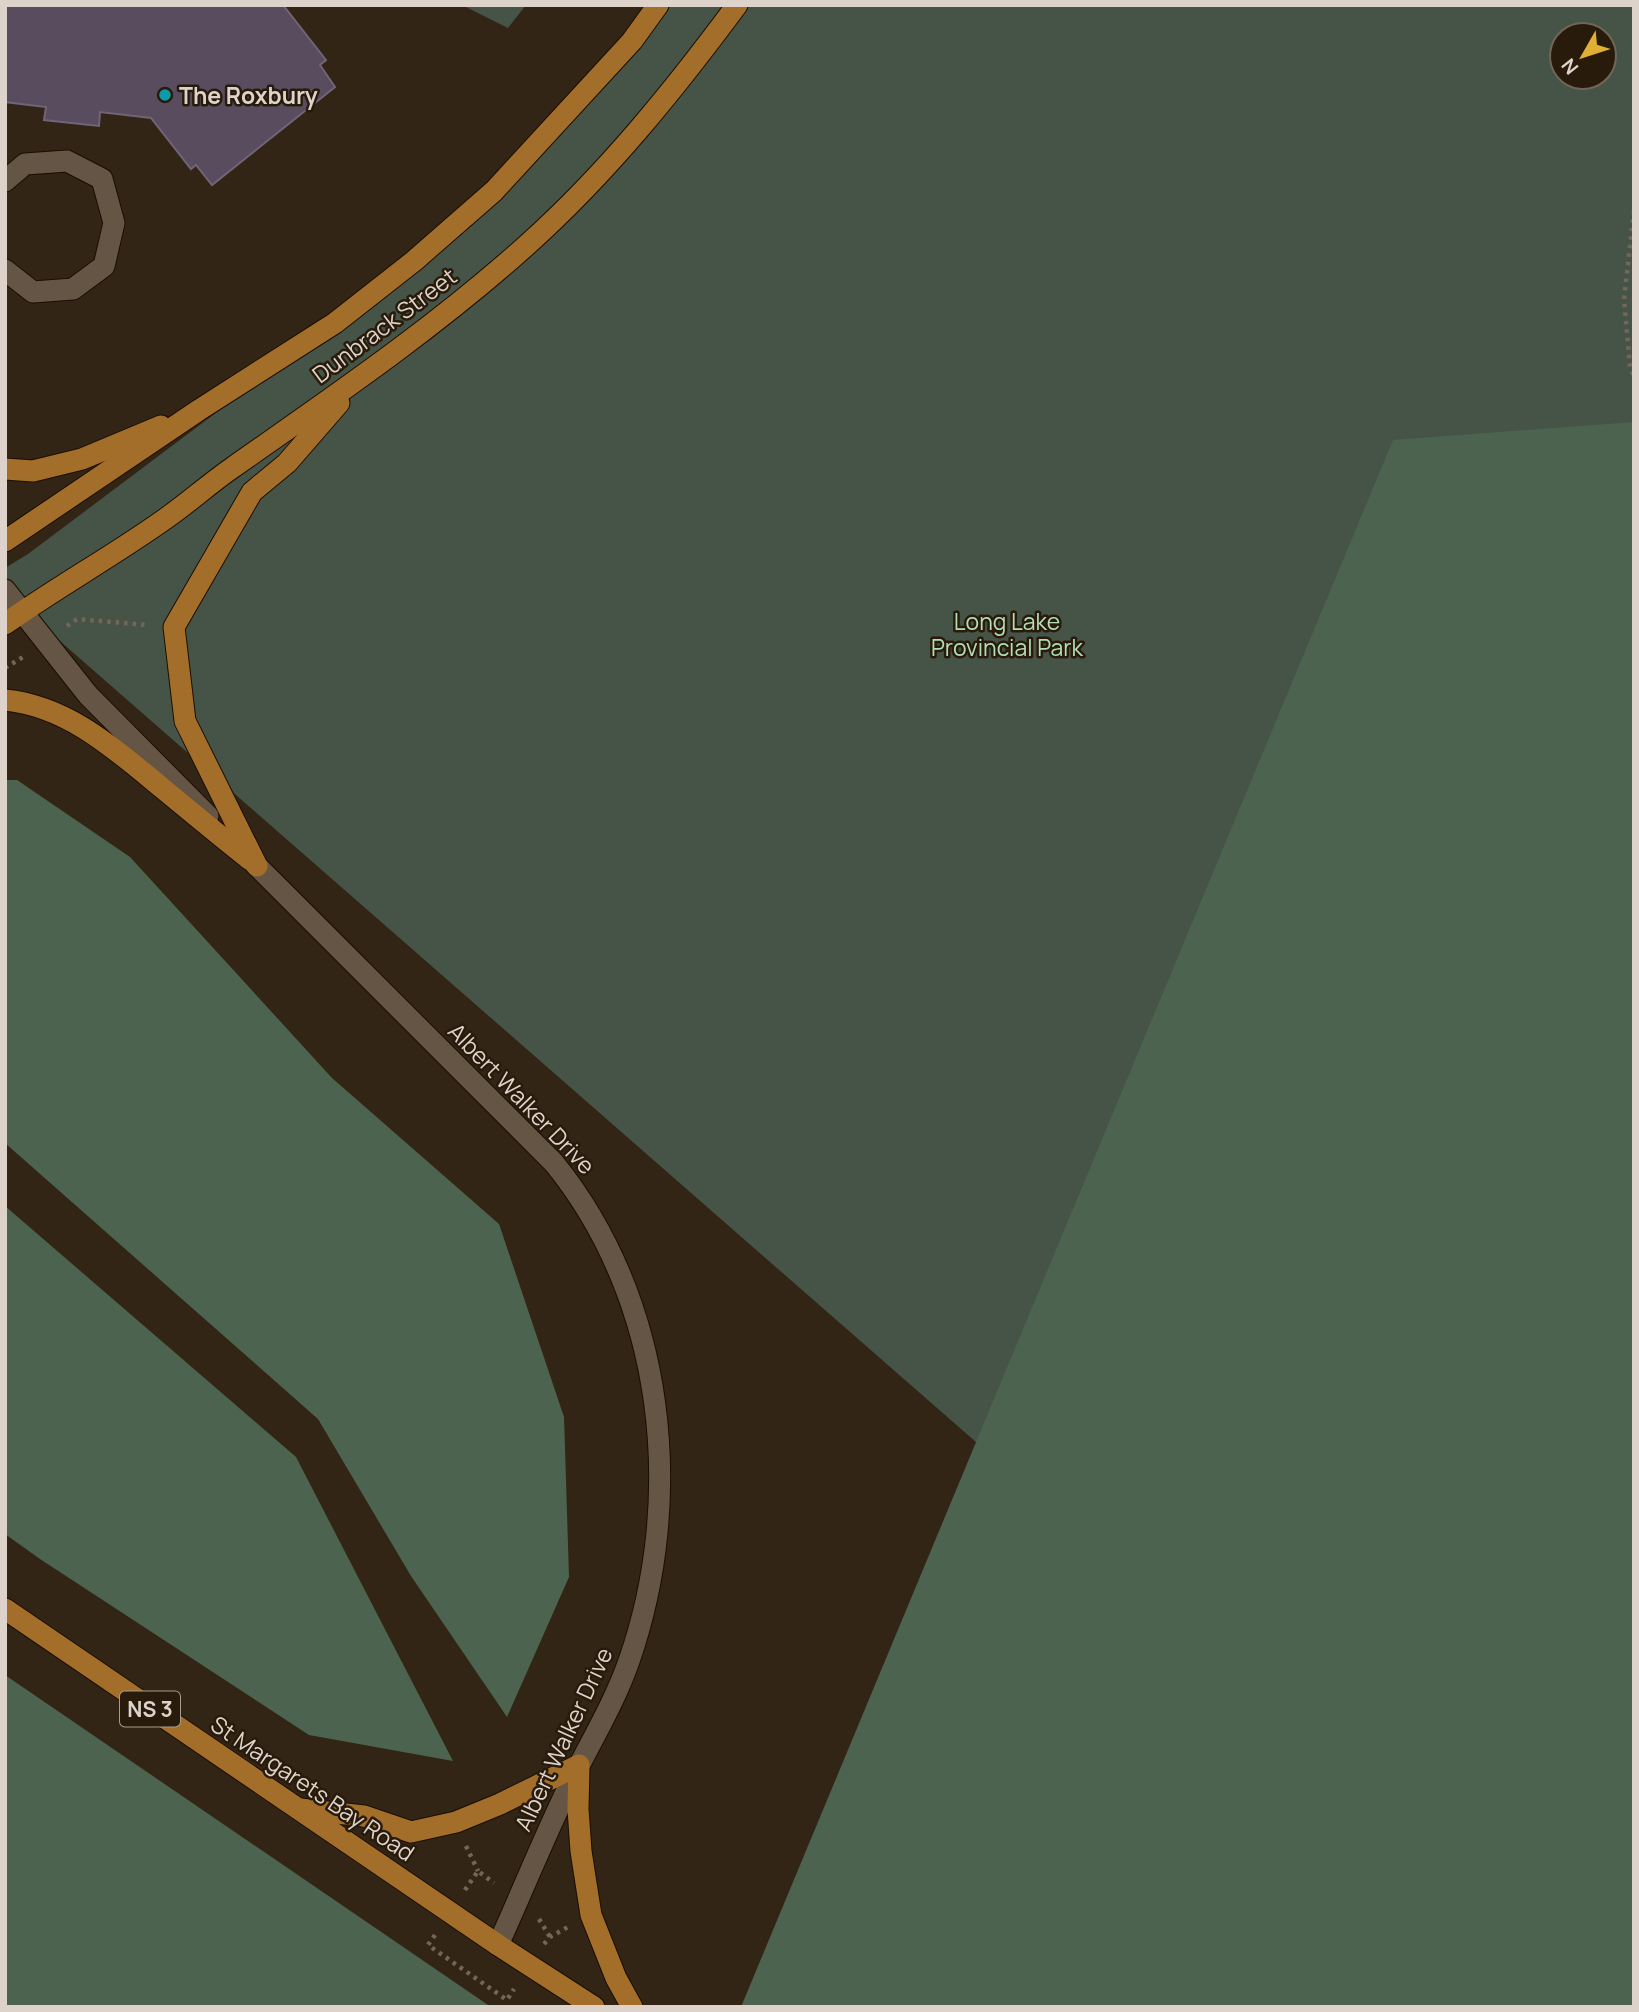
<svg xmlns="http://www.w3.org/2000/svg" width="1639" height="2012" viewBox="0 0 1639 2012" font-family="Manrope,sans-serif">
  <rect width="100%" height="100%" fill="#332515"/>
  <g fill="#465447" fill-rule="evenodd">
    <polygon points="462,5 526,5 508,28"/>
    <path d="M 666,5 L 1634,5 L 1634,1874 L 1048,1505 L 5,593 L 5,568 L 28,554 L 417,262 ZM 1562,35 L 1604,35 L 1604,77 L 1562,77 Z"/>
  </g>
  <g fill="#4c644f">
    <polygon points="1634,422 1634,2007 741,2007 1393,440"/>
    <polygon points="5,780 17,780 130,857 332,1078 499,1224 564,1417 569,1577 507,1717 411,1576 318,1419 5,1143"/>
    <polygon points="5,1206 296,1457 453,1761 309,1735 40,1559 5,1534"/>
    <polygon points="5,1675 491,2007 5,2007"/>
  </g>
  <polygon fill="#594c5f" stroke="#716478" stroke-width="2" points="5,5 283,5 326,60 320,65 335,87 212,185 196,165 191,169 151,118 100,112 99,126 44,120 46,107 5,102"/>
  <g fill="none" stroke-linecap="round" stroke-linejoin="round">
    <defs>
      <g id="minor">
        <polyline points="5,181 25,164 67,161 102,179 114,223 104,266 73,289 33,292 5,270"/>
        <polyline points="5,590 88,695 208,816"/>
        <path d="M 245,854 L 554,1163 C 665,1300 686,1497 629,1661 C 616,1698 597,1731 579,1766 C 549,1824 525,1886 498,1945"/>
      </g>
      <g id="major">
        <polyline points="5,469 33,471 82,459 161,426"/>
        <polyline points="5,541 199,410 335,323 414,261 494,191 632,41 658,5"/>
        <path d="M 5,624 C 57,587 113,556 165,519 C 188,503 209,484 232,468 C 333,397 436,327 528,244 C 607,173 674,90 737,5"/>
        <path d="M 5,700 C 68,706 116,750 162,788 C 191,812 220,836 249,859"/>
        <polyline points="257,866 185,721 174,627 252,492 287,463 339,403"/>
        <polyline points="5,1609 498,1945 594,2007"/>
        <polyline points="300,1809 364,1816 411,1832 456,1822 500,1804 579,1765 578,1809 581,1851 591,1915 616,1978 632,2007"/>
      </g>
    </defs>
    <use href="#minor" stroke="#1a0d02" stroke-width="23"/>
    <use href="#major" stroke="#1a0d02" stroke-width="23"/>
    <g stroke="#736659" stroke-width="4.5" stroke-dasharray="3.5 5" stroke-linecap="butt">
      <polyline points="1634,211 1624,299 1630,367 1634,376"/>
      <polyline points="67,626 77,619 147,625"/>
      <polyline points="5,668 23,657"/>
      <polyline points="466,1846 478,1871"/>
      <polyline points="465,1890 478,1871 494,1883"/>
      <polyline points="539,1919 550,1937"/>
      <polyline points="435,1935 428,1945 507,2000 514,1989"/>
      <polyline points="544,1944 550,1937 568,1927"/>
    </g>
    <use href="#minor" stroke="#655544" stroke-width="21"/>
    <use href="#major" stroke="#a36e29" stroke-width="21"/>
  </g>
  <circle fill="#0f9aa8" stroke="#291b0c" stroke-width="2.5" cx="165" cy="95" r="7"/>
  <g text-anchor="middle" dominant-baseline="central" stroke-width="5" stroke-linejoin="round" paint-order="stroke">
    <rect fill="#291b0c" stroke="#a79c91" stroke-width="2" x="120" y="1691.5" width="60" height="35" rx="5"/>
    <g font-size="21" font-weight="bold" fill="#ddd3ca">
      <text x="150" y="1709">NS 3</text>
    </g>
    <g font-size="23" font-weight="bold" fill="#ddd3ca" stroke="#291b0c" text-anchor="start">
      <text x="179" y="95">The Roxbury</text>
    </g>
    <g font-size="23" fill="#ddd3ca" stroke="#291b0c">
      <text transform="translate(384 325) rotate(-37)">Dunbrack Street</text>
      <text transform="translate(522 1098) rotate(46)">Albert Walker Drive</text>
      <text transform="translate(563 1739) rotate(-65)">Albert Walker Drive</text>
      <text transform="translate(313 1788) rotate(34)">St Margarets Bay Road</text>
    </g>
    <g font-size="23" fill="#b1deb5" stroke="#291b0c">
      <text x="1007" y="621">Long Lake<tspan x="1007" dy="26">Provincial Park</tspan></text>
    </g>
  </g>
  <rect width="1639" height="2012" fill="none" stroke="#ddd3ca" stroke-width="14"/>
  <g transform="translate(1583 56) rotate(231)"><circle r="33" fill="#291b0c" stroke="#716558" stroke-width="2"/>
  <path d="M0-5L12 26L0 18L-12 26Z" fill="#dfb034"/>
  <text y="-10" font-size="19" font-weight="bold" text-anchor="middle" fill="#ddd3ca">N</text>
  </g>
</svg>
